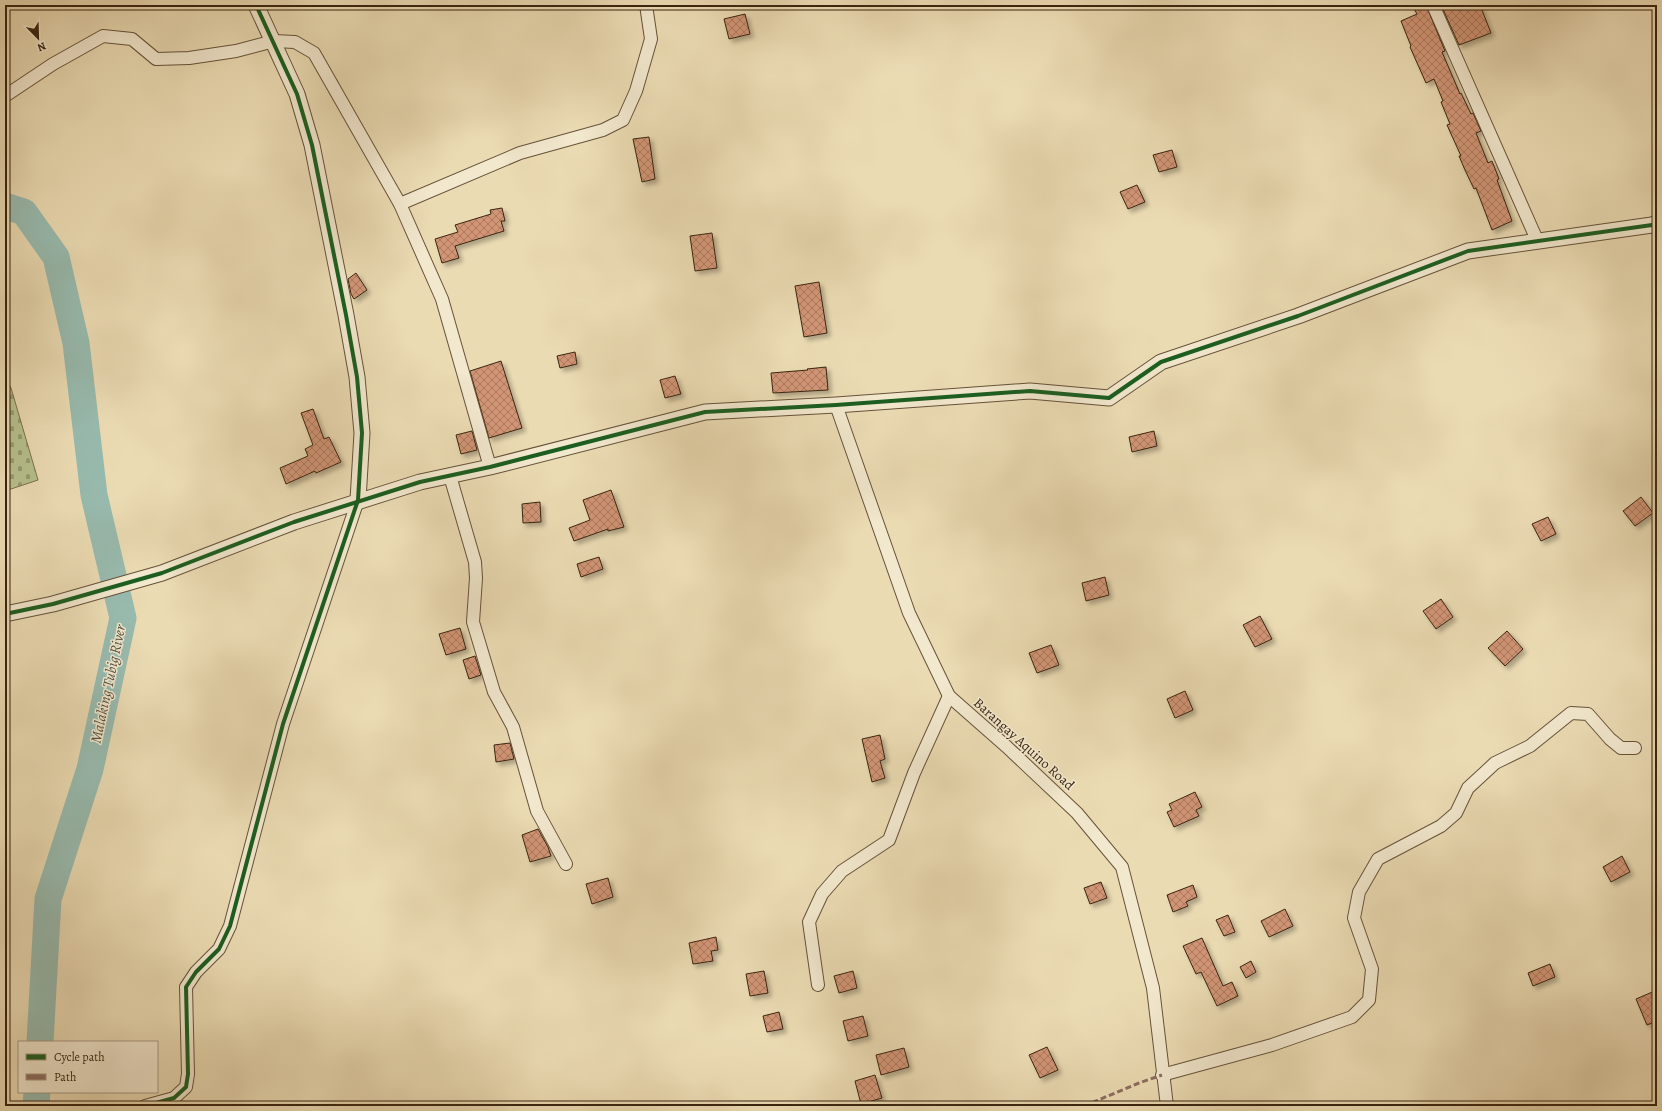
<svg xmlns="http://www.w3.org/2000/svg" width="1662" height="1111" viewBox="0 0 1662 1111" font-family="Alegreya,serif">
  <defs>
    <pattern id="cemetery-stones" width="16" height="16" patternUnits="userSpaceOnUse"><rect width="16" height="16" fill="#b7c08d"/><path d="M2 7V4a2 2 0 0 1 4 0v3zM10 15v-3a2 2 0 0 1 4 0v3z" fill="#969c72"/></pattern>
    <pattern id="building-cross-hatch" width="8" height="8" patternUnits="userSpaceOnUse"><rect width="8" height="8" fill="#d19574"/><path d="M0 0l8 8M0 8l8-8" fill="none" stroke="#ab795e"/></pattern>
    <filter id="shadow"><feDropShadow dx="3.5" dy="3.5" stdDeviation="2" flood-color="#0004"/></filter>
  </defs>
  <rect width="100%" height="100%" fill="#ebdbb3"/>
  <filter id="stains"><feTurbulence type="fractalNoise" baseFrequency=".005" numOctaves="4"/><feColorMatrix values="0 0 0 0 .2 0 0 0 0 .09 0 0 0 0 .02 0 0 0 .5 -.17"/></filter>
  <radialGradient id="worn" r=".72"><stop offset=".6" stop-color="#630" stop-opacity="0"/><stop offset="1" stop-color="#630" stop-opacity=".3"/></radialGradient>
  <polygon fill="url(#cemetery-stones)" stroke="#78724e" points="5,377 11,388 38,480 5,491"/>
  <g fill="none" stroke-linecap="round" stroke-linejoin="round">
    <g stroke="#98bbaf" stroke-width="27">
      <polyline points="5,206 24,212 56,257 76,343 94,495 123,618 90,769 48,899 40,1042"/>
      <polyline points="36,1106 37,1092"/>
    </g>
  </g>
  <g fill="url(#building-cross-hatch)" stroke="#392410" filter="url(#shadow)">
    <polygon points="1412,5 1426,5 1445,51 1442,52 1460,94 1461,93 1471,114 1473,113 1481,131 1476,133 1488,163 1492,161 1499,179 1497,180 1512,221 1492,230 1476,188 1474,189 1465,170 1459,156 1461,156 1447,125 1450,124 1441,102 1443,101 1434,79 1426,83 1410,47 1411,46 1401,21 1417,14"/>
    <polygon points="1441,5 1480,5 1491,33 1459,45"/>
    <polygon points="745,14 750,34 729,39 724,19"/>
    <polygon points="649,137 655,179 642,182 633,139"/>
    <polygon points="1172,150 1177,167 1159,172 1153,155"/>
    <polygon points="1137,185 1145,202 1128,209 1120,192"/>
    <polygon points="502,208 505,221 501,221 504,231 455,246 459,258 442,263 435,239 458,232 455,225 491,214 490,210"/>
    <polygon points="712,233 717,268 695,271 690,236"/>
    <polygon points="356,273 367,290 354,299 351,294 348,279"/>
    <polygon points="819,282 827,333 804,337 795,286"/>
    <polygon points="575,352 577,364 560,368 557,356"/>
    <polygon points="501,361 522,428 489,438 470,371"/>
    <polygon points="826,367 828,390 773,393 771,373 808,370 807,369"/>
    <polygon points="675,376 681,394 665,398 660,380"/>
    <polygon points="313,409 324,439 329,437 341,462 316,473 315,471 286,484 280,468 308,456 305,449 313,445 301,413"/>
    <polygon points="472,431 477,450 461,454 456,435"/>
    <polygon points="1154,431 1157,446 1132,452 1129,437"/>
    <polygon points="611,490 624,527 608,531 608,529 574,541 569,528 590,520 583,500"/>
    <polygon points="1641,497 1653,513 1635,526 1623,511"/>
    <polygon points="540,502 541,522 523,523 522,504"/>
    <polygon points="1548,517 1556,534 1541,541 1532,524"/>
    <polygon points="599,557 603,569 581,577 577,564"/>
    <polygon points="1105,577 1109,595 1086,601 1082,583"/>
    <polygon points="1441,599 1453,617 1436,629 1423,611"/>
    <polygon points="1260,616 1272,639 1255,647 1243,625"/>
    <polygon points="460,628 466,649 446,655 439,634"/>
    <polygon points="1507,631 1523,649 1505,666 1488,648"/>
    <polygon points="1051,645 1059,665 1037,673 1029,653"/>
    <polygon points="475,656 481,675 469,679 463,660"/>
    <polygon points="1185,691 1193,710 1175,718 1167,699"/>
    <polygon points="880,735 885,759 880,761 885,778 872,782 862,739"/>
    <polygon points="510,743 514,759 496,762 494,745"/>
    <polygon points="1195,792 1202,807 1196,810 1199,816 1174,827 1167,812 1172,810 1169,804"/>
    <polygon points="538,829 548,847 551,856 530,862 522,835"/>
    <polygon points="1622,856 1630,872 1611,882 1603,867"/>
    <polygon points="608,878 613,897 592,904 586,884"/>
    <polygon points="1101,882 1107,898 1090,904 1084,888"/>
    <polygon points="1193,885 1197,897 1186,902 1188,906 1173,912 1167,895"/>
    <polygon points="1285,909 1293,926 1269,937 1261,921"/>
    <polygon points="1228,915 1235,932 1224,936 1216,920"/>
    <polygon points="716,937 718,950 711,951 713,961 693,964 689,943"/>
    <polygon points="1202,938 1223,986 1232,982 1238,996 1217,1006 1201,972 1196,974 1183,946"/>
    <polygon points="1251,961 1256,972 1246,978 1240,967"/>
    <polygon points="1550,964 1555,977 1533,986 1528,973"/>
    <polygon points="764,971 768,993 750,996 746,974"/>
    <polygon points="853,971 857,988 839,993 834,976"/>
    <polygon points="1657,990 1657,1021 1647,1025 1636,999"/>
    <polygon points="779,1012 783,1029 767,1032 763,1016"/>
    <polygon points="863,1016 868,1036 848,1041 843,1021"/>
    <polygon points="1047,1047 1058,1070 1040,1078 1029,1055"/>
    <polygon points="904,1048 909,1067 881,1075 876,1055"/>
    <polygon points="875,1075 882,1098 861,1104 855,1081"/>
  </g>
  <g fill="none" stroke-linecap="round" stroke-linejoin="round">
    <defs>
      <g id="minor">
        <polyline points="1433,5 1537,240"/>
        <polyline points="5,96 53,64 103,36 132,39 156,59 189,58 236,51 274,41 295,42 314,53 400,204 442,299 490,467"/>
        <polyline points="400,204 520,153 603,130 623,120 636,91 651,39 646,5"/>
        <polyline points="836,405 909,613 949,696 1007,747 1077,813 1122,867 1153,988 1167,1106"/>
        <polyline points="450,476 475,562 476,578 473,622 494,692 513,727 537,811 566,864"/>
        <polyline points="818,985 809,922 822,894 842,871 889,840 914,773 949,696"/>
        <polyline points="1162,1075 1272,1045 1352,1017 1369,1000 1372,969 1354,918 1359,892 1378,859 1441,826 1456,813 1468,788 1495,763 1530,746 1571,713 1588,714 1610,739 1621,748 1635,748"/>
        <polyline points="145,1106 174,1098 186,1087 188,1074 186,987 196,972 219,949 230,926 283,724 358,500"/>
      </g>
      <g id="tertiary">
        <polyline points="256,5 297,94 312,145 346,315 357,377 362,433 358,500"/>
        <polyline points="5,614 53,604 162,573 294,522 420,482 490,467 705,412 836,405 1030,391 1109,398 1161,362 1298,316 1468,251 1652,225 1657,223"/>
      </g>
    </defs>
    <use href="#minor" stroke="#665239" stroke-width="14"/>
    <use href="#tertiary" stroke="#665239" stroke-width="17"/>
    <use href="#minor" stroke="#f2e8ce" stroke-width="12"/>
    <use href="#tertiary" stroke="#f2e8ce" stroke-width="15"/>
    <polyline stroke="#8d6e63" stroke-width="3" stroke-dasharray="6 3" stroke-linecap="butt" points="1084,1106 1139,1083 1162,1075"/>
    <defs>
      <g id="cycleway">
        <polyline points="5,614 53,604 162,573 294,522 420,482 490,467 705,412 836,405 1030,391 1109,398 1161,362 1298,316 1468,251 1652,225 1657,223"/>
        <polyline points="145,1106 174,1098 186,1087 188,1074 186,987 196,972 219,949 230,926 283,724 358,500 362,433 357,377 346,315 312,145 297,94 256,5"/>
      </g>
    </defs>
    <use href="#cycleway" stroke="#f2e8ce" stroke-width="6"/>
    <use href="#cycleway" stroke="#1b5e20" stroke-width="4"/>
  </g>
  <g text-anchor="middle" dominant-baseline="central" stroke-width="3" stroke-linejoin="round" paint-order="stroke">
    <g font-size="14" fill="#392410" stroke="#f2e8ce">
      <text transform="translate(1024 744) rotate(42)">Barangay Aquino Road</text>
    </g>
    <g font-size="15" font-style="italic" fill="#565140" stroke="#f2e8ce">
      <text transform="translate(108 684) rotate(-78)">Malaking Tubig River</text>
    </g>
  </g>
  <rect width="1662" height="1111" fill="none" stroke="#ebdbb3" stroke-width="20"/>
  <rect x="6" y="6" width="1650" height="1099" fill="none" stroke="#392410" stroke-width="2"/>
  <rect x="10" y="10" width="1642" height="1091" fill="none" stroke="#392410"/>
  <rect x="18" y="1041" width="140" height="52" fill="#f2e8ce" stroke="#a89a82"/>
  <rect x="26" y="1054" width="20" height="6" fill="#1b5e20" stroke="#a89a82"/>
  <text x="54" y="1061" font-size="12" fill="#392410">Cycle path</text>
  <rect x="26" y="1074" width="20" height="6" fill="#8d6e63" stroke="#a89a82"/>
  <text x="54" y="1081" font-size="12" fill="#392410">Path</text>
  <g transform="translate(38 38) rotate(157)" stroke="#f2e8ce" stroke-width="3" paint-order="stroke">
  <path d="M0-3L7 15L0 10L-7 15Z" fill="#392410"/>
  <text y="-6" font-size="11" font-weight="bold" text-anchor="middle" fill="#392410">N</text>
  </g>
  <rect width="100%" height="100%" filter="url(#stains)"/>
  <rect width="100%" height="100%" fill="url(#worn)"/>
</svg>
